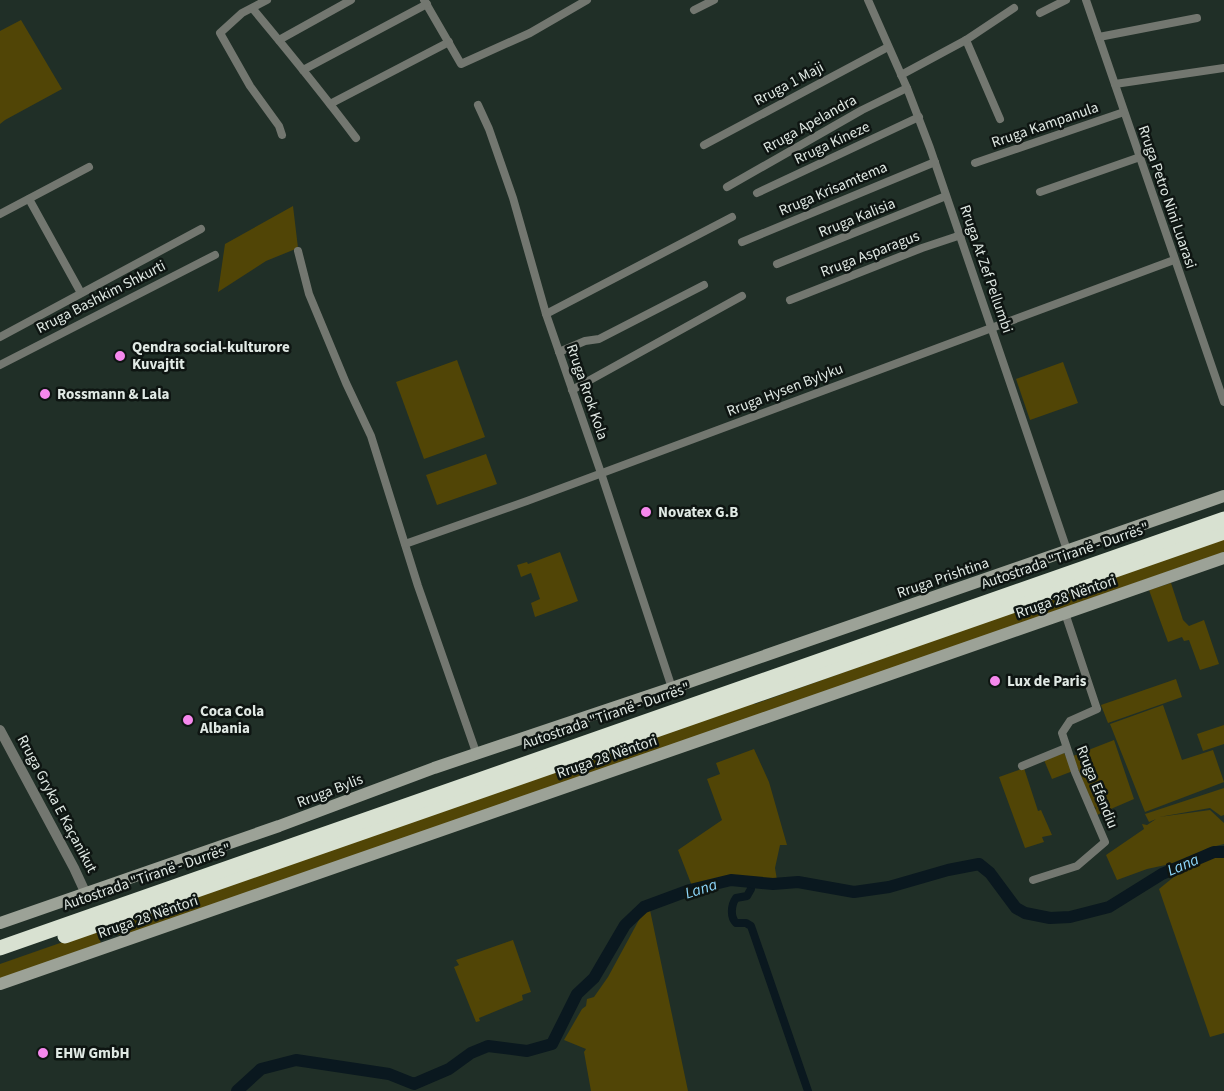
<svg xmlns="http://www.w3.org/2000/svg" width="1224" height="1091" viewBox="0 0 1224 1091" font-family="'Source Sans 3',sans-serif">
  <rect width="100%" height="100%" fill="#202f27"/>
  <g fill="#514506">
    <polygon points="21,20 62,89 5,120 0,124 0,31"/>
    <polygon points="293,206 298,248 266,261 218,292 225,244"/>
    <polygon points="457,360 485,437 424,459 396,382"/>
    <polygon points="1063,362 1078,403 1030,420 1016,379"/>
    <polygon points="486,454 497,484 437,505 426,475"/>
    <polygon points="1224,536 1224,552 125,936 116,934 100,940 101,944 0,980 0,964 743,704 755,704"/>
    <polygon points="560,552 578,601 535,617 531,603 540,599 531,573 521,577 517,565 527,562 528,564"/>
    <polygon points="1171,583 1183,620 1189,626 1204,620 1219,664 1200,670 1189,640 1184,641 1182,637 1168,642 1149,590"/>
    <polygon points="1176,679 1182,697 1108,723 1101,705"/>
    <polygon points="1163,705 1182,760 1213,750 1224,782 1145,812 1110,724"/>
    <polygon points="1224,725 1224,744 1203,751 1197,734"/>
    <polygon points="1114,740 1134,799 1097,815 1094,811 1096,808 1092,805 1073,756"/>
    <polygon points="754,749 769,782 787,845 780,845 775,868 777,880 732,876 692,886 678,850 722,820 707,779 720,774 716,763"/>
    <polygon points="1064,753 1073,771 1052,779 1044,760"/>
    <polygon points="1024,768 1038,811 1041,810 1052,835 1042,837 1044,842 1025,848 999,777"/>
    <polygon points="1224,788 1224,815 1221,816 1210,808 1159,817 1210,810 1224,823 1224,844 1208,848 1184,861 1147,869 1117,880 1106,855 1144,829 1142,824 1147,825 1156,819 1149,822 1145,814"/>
    <polygon points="1214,856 1224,856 1224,1033 1210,1037 1159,889 1175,876"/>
    <polygon points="650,910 688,1091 591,1091 584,1052 586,1049 564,1040 582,1009 586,1006 587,999 594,997 608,977 640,918"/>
    <polygon points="513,940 531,992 522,995 523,1000 479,1018 480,1021 476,1022 454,967 459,965 456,960"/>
  </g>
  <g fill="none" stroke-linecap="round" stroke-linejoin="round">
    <path stroke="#0a181f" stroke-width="8" d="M 751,882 L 751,889 L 747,896 L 736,898 C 731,905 730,917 736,923 L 746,923 L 751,926 L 808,1091"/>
    <polyline stroke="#0a181f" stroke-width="12" points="237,1091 261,1069 296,1060 389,1074 414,1084 449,1069 471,1053 488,1046 527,1051 552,1044 577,994 594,978 625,925 644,907 690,890 731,880 773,884 798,882 854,892 889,887 948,870 979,864 990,873 1016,908 1025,913 1050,918 1070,917 1109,907 1162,874 1214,852 1224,852"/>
    <g stroke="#737770" stroke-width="8">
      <polyline points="267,0 242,13 220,33 250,86 279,126 282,135"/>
      <polyline points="424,0 461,64 530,33 587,0"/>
      <polyline points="868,0 907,88 930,148 1067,550"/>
      <polyline points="1086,0 1224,402"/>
      <path d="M 253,9 C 288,51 323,94 356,138"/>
      <polyline points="694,10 714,0"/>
      <polyline points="1040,13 1066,0"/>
      <polyline points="1099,37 1197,18"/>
      <polyline points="279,40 351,0"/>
      <polyline points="966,40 1000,119"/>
      <polyline points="303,70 427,4"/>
      <polyline points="901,75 966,40 1014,8"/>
      <polyline points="1115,84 1224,68"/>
      <polyline points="330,104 449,42"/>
      <polyline points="478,105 489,129 513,198 546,314 601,473 672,688"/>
      <polyline points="704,145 888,47"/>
      <polyline points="975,163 1124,112"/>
      <polyline points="727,187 862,110 907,88"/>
      <polyline points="1040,192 1140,157"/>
      <polyline points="757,193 919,117"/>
      <polyline points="29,199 81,293"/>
      <polyline points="0,214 89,167"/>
      <polyline points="742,242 935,162"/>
      <polyline points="298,251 309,294 346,383 371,436 418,586 477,755"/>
      <polyline points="777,264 946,196"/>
      <polyline points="790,300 922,248 961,235"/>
      <polyline points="546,314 732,217"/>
      <polyline points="0,337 201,229"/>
      <polyline points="559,352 585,341 599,339 704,285"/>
      <polyline points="0,365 215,255"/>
      <polyline points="572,390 742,296"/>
      <polyline points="405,544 527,501 1174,260"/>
      <polyline points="1022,766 1066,748"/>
      <polyline points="1033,880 1077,866 1105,842 1075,772 1062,733 1070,721 1097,709 1065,613"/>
    </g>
    <polyline stroke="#737770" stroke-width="10" points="0,730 74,868 86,894"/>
    <g stroke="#9ca297" stroke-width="12">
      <polyline points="0,923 279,826 434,768 672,688 1224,496"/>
      <polyline points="0,984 1224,558"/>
    </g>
    <g stroke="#d8e1d1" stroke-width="15">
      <polyline points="65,936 1224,532"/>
      <polyline points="0,948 1224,519"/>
    </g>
  </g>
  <g fill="#f688ed" stroke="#0e1512" stroke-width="2">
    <circle cx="120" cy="356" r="6"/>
    <circle cx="45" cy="394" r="6"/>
    <circle cx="646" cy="512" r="6"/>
    <circle cx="995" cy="681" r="6"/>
    <circle cx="188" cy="720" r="6"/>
    <circle cx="43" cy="1053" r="6"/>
  </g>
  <g text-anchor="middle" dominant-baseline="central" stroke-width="5" stroke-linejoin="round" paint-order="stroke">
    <g font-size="15" fill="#e0e9e4" stroke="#0e1512">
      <text transform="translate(789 84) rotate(-28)">Rruga 1 Maji</text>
      <text transform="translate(810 124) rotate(-29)">Rruga Apelandra</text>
      <text transform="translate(1045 125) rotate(-19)">Rruga Kampanula</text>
      <text transform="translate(832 143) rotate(-25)">Rruga Kineze</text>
      <text transform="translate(833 189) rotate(-23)">Rruga Krisamtema</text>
      <text transform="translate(1167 197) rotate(71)">Rruga Petro Nini Luarasi</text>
      <text transform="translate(857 218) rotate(-22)">Rruga Kalisia</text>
      <text transform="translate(870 254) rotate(-21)">Rruga Asparagus</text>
      <text transform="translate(986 269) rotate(71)">Rruga At Zef Pellumbi</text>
      <text transform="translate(101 297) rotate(-27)">Rruga Bashkim Shkurti</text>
      <text transform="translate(785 390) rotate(-21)">Rruga Hysen Bylyku</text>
      <text transform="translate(587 392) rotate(71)">Rruga Rrok Kola</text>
      <text transform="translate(1065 556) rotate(-19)">Autostrada "Tiranë - Durrës"</text>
      <text transform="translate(943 578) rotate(-19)">Rruga Prishtina</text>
      <text transform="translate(1066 597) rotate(-19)">Rruga 28 Nëntori</text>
      <text transform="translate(606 716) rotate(-19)">Autostrada "Tiranë - Durrës"</text>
      <text transform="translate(607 757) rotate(-19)">Rruga 28 Nëntori</text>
      <text transform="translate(1097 787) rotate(68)">Rruga Efendiu</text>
      <text transform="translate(330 791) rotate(-21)">Rruga Bylis</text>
      <text transform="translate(57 804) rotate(62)">Rruga Gryka E Kaçanikut</text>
      <text transform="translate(147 877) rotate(-19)">Autostrada "Tiranë - Durrës"</text>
      <text transform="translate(148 917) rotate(-19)">Rruga 28 Nëntori</text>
    </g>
    <g font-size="15" font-weight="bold" fill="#e0e9e4" stroke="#0e1512" text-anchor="start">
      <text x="132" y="347">Qendra social-kulturore<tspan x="132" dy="17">Kuvajtit</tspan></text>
      <text x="57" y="394">Rossmann &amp; Lala</text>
      <text x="658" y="512">Novatex G.B</text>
      <text x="1007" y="681">Lux de Paris</text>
      <text x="200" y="711">Coca Cola<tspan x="200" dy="17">Albania</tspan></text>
      <text x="55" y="1053">EHW GmbH</text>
    </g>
    <g font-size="16" font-style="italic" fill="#8dd7fb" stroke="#0e1512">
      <text transform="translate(1183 865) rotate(-23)">Lana</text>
      <text transform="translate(701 889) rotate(-18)">Lana</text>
    </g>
  </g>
</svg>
